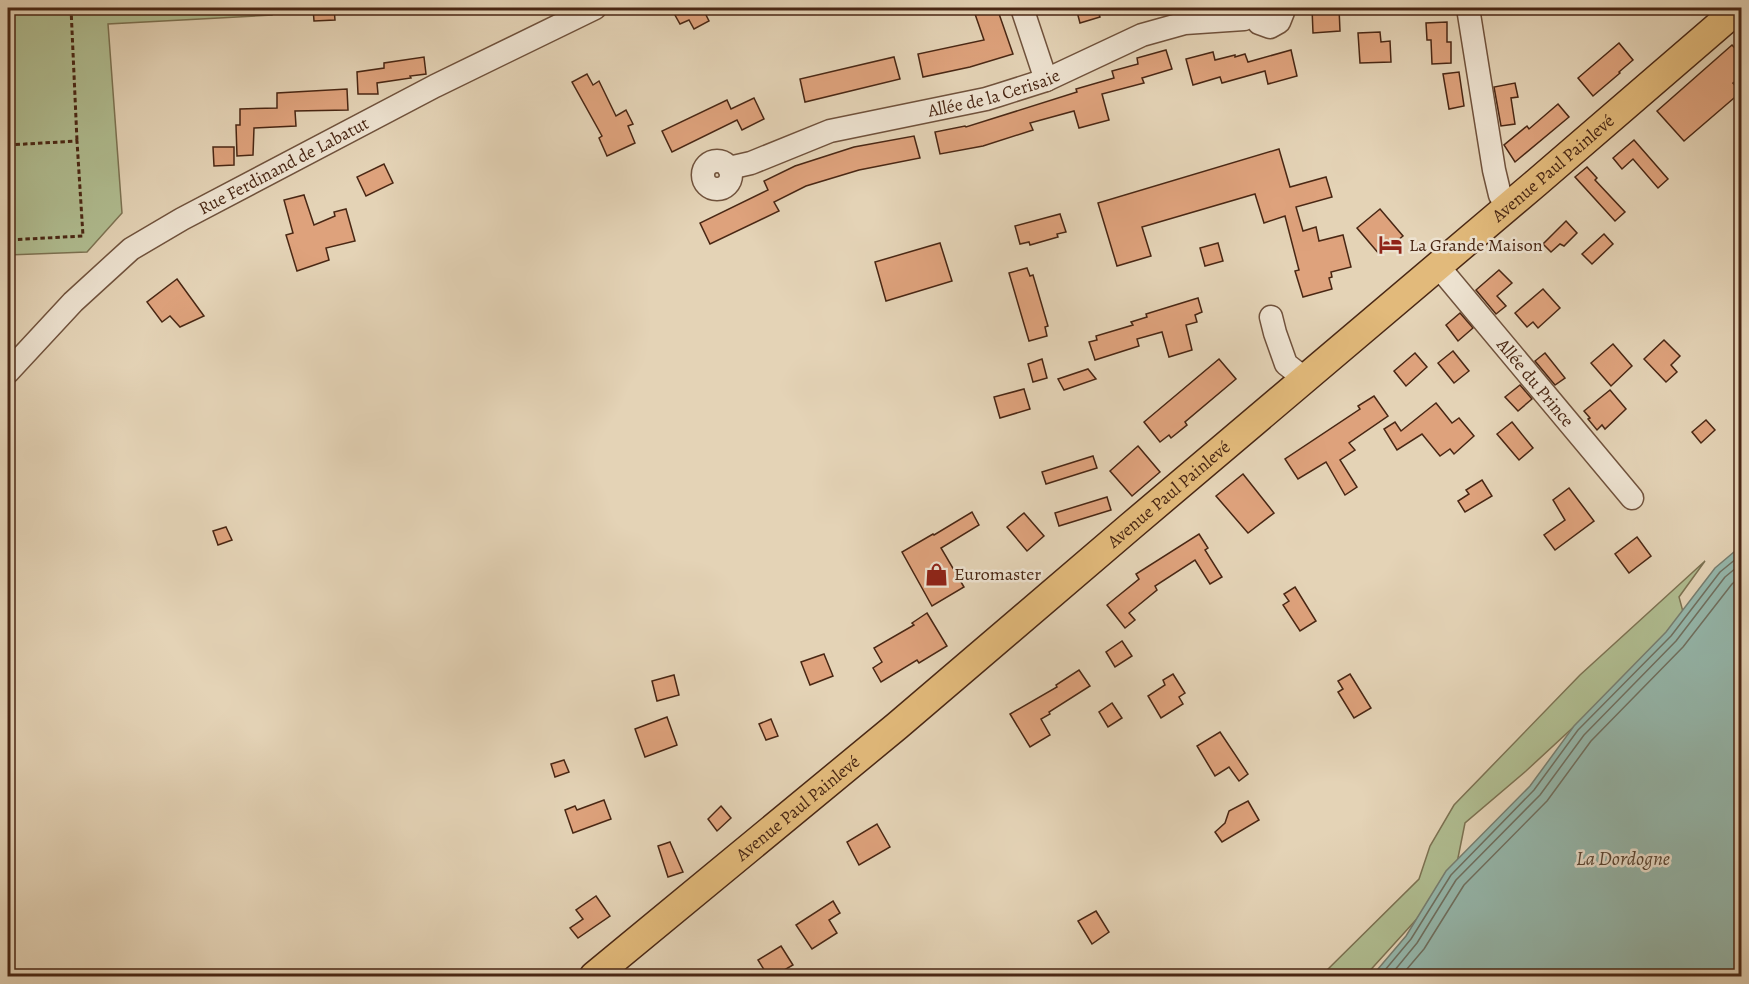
<svg xmlns="http://www.w3.org/2000/svg" width="1749" height="984" viewBox="0 0 1749 984" font-family="Alegreya,serif">
  <rect width="100%" height="100%" fill="#e4d3b6"/>
  <filter id="stains"><feTurbulence type="fractalNoise" baseFrequency=".00333" numOctaves="4"/><feColorMatrix values="0 0 0 0 .2 0 0 0 0 .09 0 0 0 0 .02 0 0 0 .5 -.17"/></filter>
  <radialGradient id="worn" r=".72"><stop offset=".6" stop-color="#630" stop-opacity="0"/><stop offset="1" stop-color="#630" stop-opacity=".3"/></radialGradient>
  <g fill="#b0bd91" stroke="#7c7252" stroke-width="1.5">
    <polygon points="8,8 272,8 272,15 108,24 122,213 87,252 8,255"/>
    <polygon points="1705,561 1679,597 1686,623 1526,771 1465,823 1454,878 1365,976 1321,976 1419,879 1430,846 1454,805 1580,675"/>
  </g>
  <polygon fill="#95b8ad" stroke="#777e70" stroke-width="1.5" points="1741,546 1741,976 1372,976 1406,936 1446,871 1530,786 1574,726 1666,632 1715,568"/>
  <g fill="none" stroke-linecap="round" stroke-linejoin="round">
    <g stroke="#6f7060" stroke-width="1.5">
      <polyline points="1380,976 1411,939 1451,875 1534,790 1578,730 1671,636 1720,572 1742,554"/>
      <polyline points="1390,976 1417,943 1456,880 1540,795 1584,735 1676,641 1725,577 1742,563"/>
      <polyline points="1401,976 1424,949 1464,885 1547,801 1591,741 1683,647 1732,584 1742,575"/>
    </g>
  </g>
  <g fill="#dea27c" stroke="#492714" stroke-width="1.5">
    <polygon points="313,8 334,8 335,20 314,21"/>
    <polygon points="671,8 719,8 705,13 709,21 694,29 689,20 680,24"/>
    <polygon points="997,8 1013,54 970,67 923,77 918,54 984,40 975,14"/>
    <polygon points="1076,8 1097,8 1100,17 1080,23"/>
    <polygon points="1312,8 1339,8 1340,31 1313,33"/>
    <polygon points="1447,22 1447,42 1451,42 1451,63 1432,64 1431,40 1427,40 1426,23"/>
    <polygon points="1380,32 1381,42 1390,41 1391,62 1360,63 1358,33"/>
    <polygon points="1619,43 1633,60 1619,72 1620,73 1593,96 1578,78"/>
    <polygon points="1732,45 1742,56 1742,76 1733,83 1741,92 1684,141 1657,111"/>
    <polygon points="1166,50 1172,69 1142,78 1144,83 1102,94 1109,120 1079,128 1074,111 1030,123 1033,130 983,146 940,154 935,132 965,126 966,127 1077,92 1076,89 1114,78 1112,71 1138,64 1137,58"/>
    <polygon points="1291,50 1297,76 1268,84 1265,71 1222,83 1220,77 1193,85 1186,59 1213,52 1215,60 1235,55 1235,57 1245,54 1248,62"/>
    <polygon points="424,57 426,74 410,76 411,78 377,83 378,94 358,94 357,72 384,68 384,63"/>
    <polygon points="894,57 900,79 805,102 800,79"/>
    <polygon points="1459,72 1464,106 1449,109 1443,74"/>
    <polygon points="587,74 593,85 599,81 616,116 626,110 633,124 628,126 635,143 607,156 599,138 602,136 572,82"/>
    <polygon points="1515,83 1518,97 1511,98 1515,124 1501,126 1494,87"/>
    <polygon points="347,89 348,110 295,111 296,126 254,128 253,155 237,156 236,125 240,125 240,109 277,108 277,93"/>
    <polygon points="754,98 764,119 742,130 737,120 672,152 662,131 727,100 731,109"/>
    <polygon points="1558,104 1569,117 1515,162 1504,145 1527,126 1529,129"/>
    <polygon points="914,136 920,158 859,170 806,186 774,202 779,211 710,244 700,223 768,190 764,181 795,166 854,147"/>
    <polygon points="1634,140 1668,179 1658,188 1633,159 1622,169 1613,158"/>
    <polygon points="213,147 234,147 234,165 214,166"/>
    <polygon points="1279,149 1290,187 1326,177 1332,197 1296,207 1303,231 1316,227 1319,241 1343,235 1351,267 1331,272 1332,277 1329,278 1332,289 1303,297 1295,271 1299,270 1285,216 1264,223 1255,194 1142,227 1151,256 1117,266 1098,203"/>
    <polygon points="384,164 393,183 366,196 357,177"/>
    <polygon points="1587,167 1597,178 1595,180 1625,212 1615,221 1575,177"/>
    <polygon points="304,195 314,225 335,216 334,212 346,209 355,241 326,248 329,260 297,271 286,235 293,233 284,200"/>
    <polygon points="1380,209 1403,236 1380,255 1357,228"/>
    <polygon points="1060,214 1066,232 1057,234 1058,237 1030,245 1029,242 1020,244 1015,226"/>
    <polygon points="1566,221 1577,233 1564,246 1560,244 1551,252 1543,244"/>
    <polygon points="1604,234 1613,244 1592,264 1582,254"/>
    <polygon points="940,243 952,281 886,301 875,262"/>
    <polygon points="1218,243 1223,261 1205,266 1200,248"/>
    <polygon points="1027,268 1030,276 1033,275 1048,326 1045,327 1047,336 1029,341 1009,273"/>
    <polygon points="1499,270 1512,283 1497,296 1506,306 1496,314 1476,290"/>
    <polygon points="177,279 204,316 180,327 170,316 162,322 147,302"/>
    <polygon points="1543,289 1560,308 1538,328 1533,322 1527,327 1515,313"/>
    <polygon points="1198,298 1202,312 1195,315 1197,322 1186,325 1192,350 1169,357 1162,332 1137,339 1139,346 1095,360 1089,342 1097,340 1096,336 1133,325 1131,322 1147,317 1146,314"/>
    <polygon points="1460,313 1473,328 1458,341 1446,325"/>
    <polygon points="1664,340 1680,356 1671,365 1677,372 1666,382 1644,359"/>
    <polygon points="1613,344 1632,366 1611,386 1591,363"/>
    <polygon points="1453,351 1469,371 1454,383 1438,363"/>
    <polygon points="1415,353 1427,367 1406,386 1394,371"/>
    <polygon points="1545,353 1565,378 1555,385 1535,361"/>
    <polygon points="1042,359 1047,378 1033,382 1028,364"/>
    <polygon points="1219,359 1236,379 1185,422 1187,425 1171,438 1169,435 1160,442 1144,422"/>
    <polygon points="1088,369 1096,379 1064,390 1058,379"/>
    <polygon points="1520,385 1532,399 1518,411 1505,397"/>
    <polygon points="1024,389 1030,409 1000,418 994,397"/>
    <polygon points="1610,390 1626,409 1605,429 1602,425 1597,430 1588,419 1590,418 1584,411"/>
    <polygon points="1374,396 1388,416 1349,443 1355,450 1340,460 1357,487 1345,495 1326,462 1298,479 1285,459 1360,409 1358,406"/>
    <polygon points="1436,403 1452,423 1459,418 1474,436 1454,454 1450,449 1440,456 1422,434 1397,450 1384,429 1395,422 1401,431"/>
    <polygon points="1706,420 1715,430 1701,443 1692,432"/>
    <polygon points="1512,422 1533,448 1519,460 1497,434"/>
    <polygon points="1138,446 1160,472 1132,496 1110,471"/>
    <polygon points="1093,456 1097,468 1046,484 1042,472"/>
    <polygon points="1243,474 1274,513 1248,533 1216,496"/>
    <polygon points="1482,480 1492,496 1465,512 1458,501 1469,494 1466,490"/>
    <polygon points="1569,488 1594,521 1555,550 1544,535 1565,520 1553,500"/>
    <polygon points="1107,497 1111,510 1059,526 1055,513"/>
    <polygon points="972,512 979,525 941,548 964,587 932,606 902,552 933,534 934,535"/>
    <polygon points="1024,513 1044,536 1027,551 1007,527"/>
    <polygon points="226,527 232,540 218,545 213,531"/>
    <polygon points="1199,534 1208,548 1205,550 1222,577 1210,584 1195,560 1155,586 1157,590 1129,613 1135,620 1125,628 1107,605 1139,579 1136,574"/>
    <polygon points="1637,537 1651,556 1629,573 1615,554"/>
    <polygon points="1295,587 1316,621 1300,631 1283,605 1289,601 1284,594"/>
    <polygon points="927,613 947,646 919,663 917,660 881,682 873,668 882,662 874,648 914,625 912,623"/>
    <polygon points="1122,641 1132,656 1115,667 1106,652"/>
    <polygon points="824,654 833,676 810,685 801,662"/>
    <polygon points="1079,670 1090,686 1049,712 1050,714 1041,719 1050,735 1030,747 1010,714 1057,687 1056,685"/>
    <polygon points="1173,674 1185,693 1179,697 1183,704 1161,718 1148,696 1165,685 1163,680"/>
    <polygon points="1350,674 1371,708 1354,718 1338,692 1343,689 1338,681"/>
    <polygon points="674,675 679,695 657,701 652,681"/>
    <polygon points="1112,703 1122,718 1108,727 1099,712"/>
    <polygon points="667,717 677,745 645,757 635,729"/>
    <polygon points="771,719 778,736 766,740 759,724"/>
    <polygon points="1220,732 1248,774 1239,781 1229,767 1215,776 1197,746"/>
    <polygon points="564,760 569,772 555,777 551,764"/>
    <polygon points="604,800 611,819 573,833 565,810 575,806 577,810"/>
    <polygon points="1248,801 1259,820 1222,842 1215,832 1225,823 1229,811"/>
    <polygon points="721,806 731,818 717,831 708,819"/>
    <polygon points="877,824 890,847 859,865 847,842"/>
    <polygon points="670,842 683,872 668,877 658,846"/>
    <polygon points="596,896 610,916 578,938 570,928 583,919 576,910"/>
    <polygon points="833,901 840,913 829,920 837,933 812,949 796,925"/>
    <polygon points="1096,911 1109,932 1092,944 1078,921"/>
    <polygon points="781,946 793,965 774,976 768,976 758,960"/>
  </g>
  <g fill="none" stroke-linecap="round" stroke-linejoin="round">
    <defs>
      <g id="minor">
        <polyline points="1022,8 1046,80"/>
        <polyline points="1468,8 1494,170 1500,195 1509,206"/>
        <polyline points="1255,13 1259,23 1270,27 1279,22 1283,12 1281,8"/>
        <circle cx="717" cy="175" r="14"/>
        <path id="s1" d="M 729,168 L 751,163 L 830,131 L 986,99 L 999,95 L 1046,80 L 1142,35 L 1185,23 L 1244,19 L 1255,13 L 1257,8"/>
        <path id="s2" d="M 1438,266 L 1632,498"/>
        <polyline points="1271,317 1275,333 1286,364 1305,379"/>
        <path id="s3" d="M 8,372 L 73,302 L 131,249 L 182,219 L 435,86 L 595,8"/>
      </g>
      <g id="major">
        <path id="s4" d="M 594,976 L 897,726 L 1131,526 L 1536,183 L 1739,8"/>
      </g>
    </defs>
    <use href="#minor" stroke="#70523c" stroke-width="25"/>
    <use href="#major" stroke="#492714" stroke-width="31"/>
    <g stroke="#492714" stroke-width="3" stroke-dasharray="4.5 3" stroke-linecap="butt">
      <polyline points="71,8 77,141"/>
      <polyline points="8,145 77,141 83,236 8,240"/>
    </g>
    <use href="#minor" stroke="#ede2d0" stroke-width="22"/>
    <use href="#major" stroke="#e2ba7b" stroke-width="28"/>
  </g>
  <defs>
    <symbol id="hotel-bare" viewBox="-9 -9 18 18"><path d="M-6-4.5h1.5V1H6V5H4.5V3h-9V5H-6ZM-4 0a1.8 1.8 0 1 1 3.6 0ZM.5 0V-2.5h3Q6-2.5 6 0Z" fill="#8f2418" stroke="#ede2d0" stroke-width="2.5" paint-order="stroke"/></symbol>
    <symbol id="shop-bare" viewBox="-9 -9 18 18"><path d="M-5-2.5h2.3a2.7 3.5 0 0 1 5.4 0H5L5.5 6h-11ZM-1.5-2.5h3a1.5 2.3 0 0 0-3 0Z" fill="#8f2418" stroke="#ede2d0" stroke-width="2.5" paint-order="stroke"/></symbol>
  </defs>
  <g fill-rule="evenodd">
    <use href="#hotel-bare" x="1374" y="228" width="33" height="33"/>
    <use href="#shop-bare" x="920" y="558" width="33" height="33"/>
  </g>
  <g text-anchor="middle" dominant-baseline="central" stroke-width="5" stroke-linejoin="round" paint-order="stroke">
    <g font-size="18" fill="#492714" stroke="#ede2d0">
      <text stroke="none"><textPath href="#s1" startOffset="276">Allée de la Cerisaie</textPath></text>
      <text stroke="none"><textPath href="#s3" startOffset="348">Rue Ferdinand de Labatut</textPath></text>
      <text stroke="none"><textPath href="#s4" startOffset="1254">Avenue Paul Painlevé</textPath></text>
      <text stroke="none"><textPath href="#s2" startOffset="152">Allée du Prince</textPath></text>
      <text stroke="none"><textPath href="#s4" startOffset="750">Avenue Paul Painlevé</textPath></text>
      <text stroke="none"><textPath href="#s4" startOffset="264">Avenue Paul Painlevé</textPath></text>
    </g>
    <g font-size="18" fill="#492714" stroke="#ede2d0" text-anchor="start">
      <text x="1409" y="245">La Grande Maison</text>
      <text x="954" y="574">Euromaster</text>
    </g>
    <g font-size="20" font-style="italic" fill="#584433" stroke="#ede2d0">
      <text x="1623" y="858">La Dordogne</text>
    </g>
  </g>
  <rect width="1749" height="984" fill="none" stroke="#e4d3b6" stroke-width="30"/>
  <rect x="9" y="9" width="1731" height="966" fill="none" stroke="#492714" stroke-width="3"/>
  <rect x="15" y="15" width="1719" height="954" fill="none" stroke="#492714" stroke-width="1.5"/>
  <rect width="100%" height="100%" filter="url(#stains)"/>
  <rect width="100%" height="100%" fill="url(#worn)"/>
</svg>
